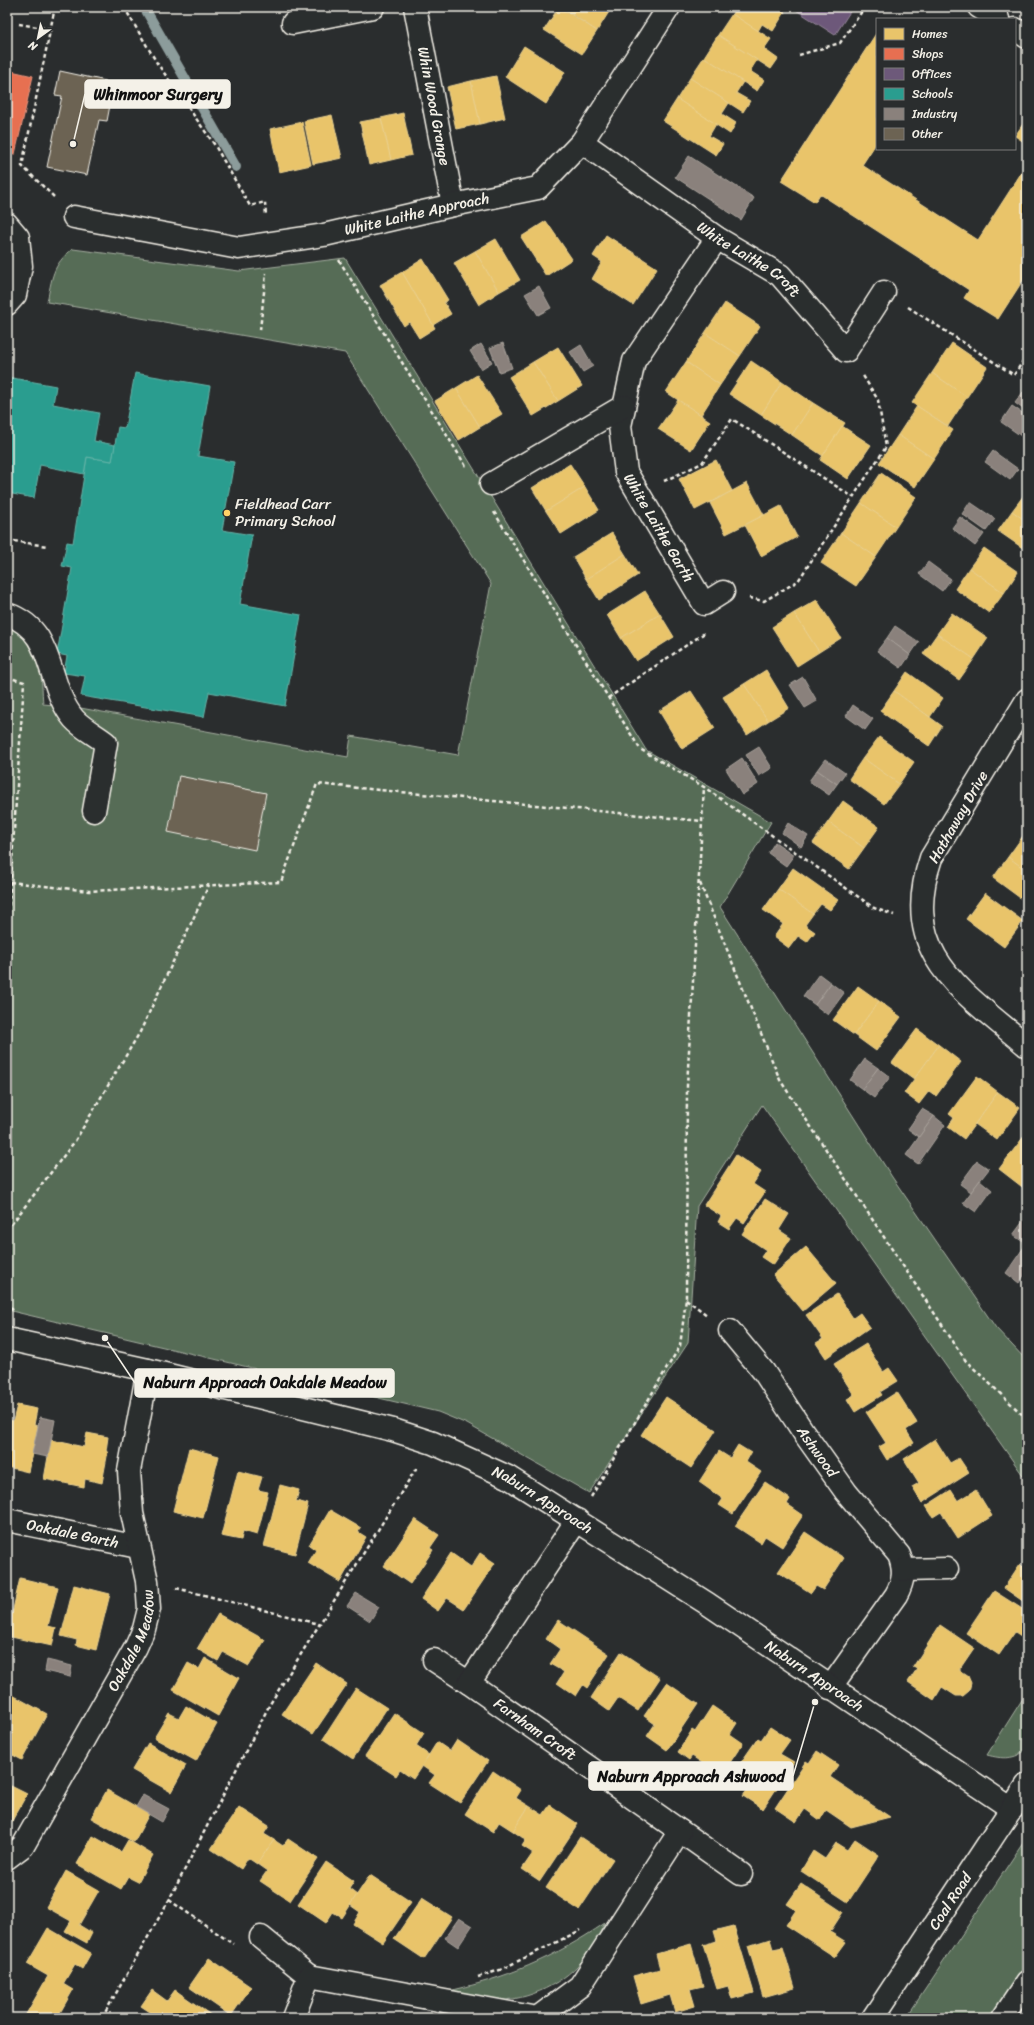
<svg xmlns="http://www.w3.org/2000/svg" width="1034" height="2025" viewBox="0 0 1034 2025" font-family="Sriracha,sans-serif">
  <rect width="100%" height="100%" fill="#2a2d2e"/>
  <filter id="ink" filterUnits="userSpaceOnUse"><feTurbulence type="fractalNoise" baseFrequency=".025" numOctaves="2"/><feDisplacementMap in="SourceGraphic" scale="8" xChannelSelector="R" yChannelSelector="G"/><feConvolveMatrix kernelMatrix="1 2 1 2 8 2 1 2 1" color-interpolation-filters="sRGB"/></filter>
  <g filter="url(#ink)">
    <g fill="#566c57" stroke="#a5aea0">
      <path d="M 73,249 L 239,271 L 345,258 L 646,750 L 771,822 L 720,907 L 892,1177 L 996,1328 L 1027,1361 L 1027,1481 L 762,1105 L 697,1206 L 688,1343 L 589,1493 L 467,1424 L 438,1412 L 7,1310 L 7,624 C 12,627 19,630 23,634 C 43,655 41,678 43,704 L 75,707 L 348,757 L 351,736 L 458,755 L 491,584 L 345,353 L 47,302 C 52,279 52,264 73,249 Z"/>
      <path d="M 1027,1692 L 1027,1749 C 1015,1760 1002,1759 987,1755 Z"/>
      <polygon points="1027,1837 1027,1969 994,2018 906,2018"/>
      <path d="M 605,1923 C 598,1935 592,1950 583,1960 C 559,1987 523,2003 487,2000 C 473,1999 458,1994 444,1992 C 505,1979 554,1958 605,1923 Z"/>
    </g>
    <g fill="#e9c46a" stroke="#ecd290">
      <polygon points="559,7 597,31 582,54 544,30"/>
      <polygon points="561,7 612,7 597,31"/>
      <polygon points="736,7 777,7 785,12 773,31 762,24 758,31 732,14"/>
      <polygon points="732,14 771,39 764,49 778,59 771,69 718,35"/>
      <polygon points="877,32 877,142 862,165 978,240 1027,164 1027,274 998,319 964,298 969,290 820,194 815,202 781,181"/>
      <polygon points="718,35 757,60 750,71 764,80 757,91 704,57"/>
      <polygon points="524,46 565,72 546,104 505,77"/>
      <polygon points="704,57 743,82 736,93 750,101 743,112 690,78"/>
      <polygon points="496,76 505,118 480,124 471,81"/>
      <polygon points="690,78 729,103 722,114 736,123 730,134 677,99"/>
      <polygon points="471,81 480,124 456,129 447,87"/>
      <polygon points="677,99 716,124 709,136 723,144 716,155 663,121"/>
      <polygon points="403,113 412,155 391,160 381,118"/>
      <polygon points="332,115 342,158 313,164 304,121"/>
      <polygon points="381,118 391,160 369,165 360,122"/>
      <polygon points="1027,118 1027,144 1015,136"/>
      <polygon points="302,122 311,165 279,172 270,129"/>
      <polygon points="546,221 572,259 546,276 521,237"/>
      <polygon points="606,235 657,268 633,305 592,279 602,262 593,256"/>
      <polygon points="496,239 520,280 499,292 475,251"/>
      <polygon points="475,251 499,292 479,305 454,263"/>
      <polygon points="423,259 448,300 444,302 451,314 433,325 402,272"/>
      <polygon points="402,272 435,328 419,338 409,322 404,326 380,285"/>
      <polygon points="725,303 760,326 740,356 705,333"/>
      <polygon points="705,333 740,356 720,385 686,362"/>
      <polygon points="952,343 987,367 967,397 932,373"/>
      <polygon points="558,347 582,386 558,401 533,362"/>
      <polygon points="751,361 782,382 761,415 729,394"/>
      <polygon points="533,362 558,401 533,416 509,377"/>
      <polygon points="686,362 720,385 701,415 666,392"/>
      <polygon points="932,373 967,397 948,426 912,403"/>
      <polygon points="477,375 502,414 480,427 456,388"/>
      <polygon points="782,382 813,403 792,435 761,415"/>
      <polygon points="456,388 480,427 459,440 435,401"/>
      <polygon points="678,400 710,421 691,450 658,429"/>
      <polygon points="813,403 845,423 823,456 792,435"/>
      <polygon points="917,406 953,430 934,459 898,435"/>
      <polygon points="842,426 871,445 848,479 820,460"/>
      <polygon points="898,435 934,459 915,487 879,463"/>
      <polygon points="716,460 732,491 695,510 679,479"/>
      <polygon points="570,464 585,487 546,511 532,488"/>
      <polygon points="881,473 916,497 896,527 861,503"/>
      <polygon points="747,483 764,515 726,534 710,503"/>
      <polygon points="585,487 599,510 561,534 546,511"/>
      <polygon points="1027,491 1027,522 1012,511"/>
      <polygon points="861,503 896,527 876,557 841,533"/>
      <polygon points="781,506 797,537 761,556 745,525"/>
      <polygon points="1012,511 1027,522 1027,551 998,531"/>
      <polygon points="612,533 625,554 586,579 573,557"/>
      <polygon points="841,533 876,557 856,586 821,563"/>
      <polygon points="984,548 1018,572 1004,593 969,568"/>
      <polygon points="625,554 638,575 599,600 586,579"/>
      <polygon points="969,568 1004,593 989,613 955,589"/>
      <polygon points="645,591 660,614 621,638 607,615"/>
      <polygon points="817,600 841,638 819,652 794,613"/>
      <polygon points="794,613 819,652 797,666 772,627"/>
      <polygon points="952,613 988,638 974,659 937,634"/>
      <polygon points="660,614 674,637 636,661 621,638"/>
      <polygon points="937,634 974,659 959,680 923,654"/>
      <polygon points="766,670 789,708 768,721 744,684"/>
      <polygon points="907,672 943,698 930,717 894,691"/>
      <polygon points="744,684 768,721 747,735 723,697"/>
      <polygon points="691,691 715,728 682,749 659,711"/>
      <polygon points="894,691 942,726 929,746 880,711"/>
      <polygon points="879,737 914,762 899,784 863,758"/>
      <polygon points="863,758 899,784 884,804 849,779"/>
      <polygon points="843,801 879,827 864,848 828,822"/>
      <polygon points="828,822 864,848 849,869 813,843"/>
      <polygon points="1023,836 1027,838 1027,871 1008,857"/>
      <polygon points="1008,857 1027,871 1027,903 993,878"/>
      <polygon points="793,868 838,900 830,910 821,904 813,914 778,889"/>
      <polygon points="778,889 813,914 805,925 815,932 807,942 798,936 789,948 774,937 783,924 763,910"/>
      <polygon points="985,893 1023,921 1004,947 966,919"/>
      <polygon points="858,986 879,1001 854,1035 833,1020"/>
      <polygon points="879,1001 901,1017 876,1051 854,1035"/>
      <polygon points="917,1029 939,1045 914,1079 892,1063"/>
      <polygon points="939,1045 961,1062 936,1096 929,1091 919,1104 904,1093"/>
      <polygon points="977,1076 998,1092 964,1139 948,1127 954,1118 949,1114"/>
      <polygon points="998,1092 1020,1108 997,1140 975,1124"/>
      <polygon points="1025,1135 1027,1137 1027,1178 1021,1186 999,1169"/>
      <polygon points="736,1155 761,1172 753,1184 765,1192 744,1223 737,1218 729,1229 718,1222 721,1216 704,1205"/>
      <polygon points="1027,1178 1027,1190 1021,1186"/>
      <polygon points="765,1199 789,1214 779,1230 791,1238 773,1265 761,1257 766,1250 742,1234"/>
      <polygon points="806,1247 836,1283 803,1311 773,1275"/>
      <polygon points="837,1294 853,1318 860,1313 870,1327 826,1358 816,1343 823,1339 806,1315"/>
      <polygon points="866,1344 883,1372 889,1368 898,1381 880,1392 882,1395 855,1412 847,1399 854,1395 834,1364"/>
      <polygon points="897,1392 917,1423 906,1430 914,1443 887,1460 879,1447 886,1443 866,1412"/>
      <polygon points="666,1397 716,1430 691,1468 641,1435"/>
      <polygon points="17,1405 37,1409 34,1425 38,1426 28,1472 7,1467 7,1420 13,1421"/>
      <polygon points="87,1433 108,1437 106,1451 108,1451 102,1483 85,1479 84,1487 44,1479 51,1440 84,1447"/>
      <polygon points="935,1439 950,1463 959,1458 969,1473 922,1503 912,1487 919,1483 904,1459"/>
      <polygon points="738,1445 751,1453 746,1462 761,1472 733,1514 719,1505 723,1499 699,1482 719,1451 730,1458"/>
      <polygon points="189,1448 219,1456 203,1518 173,1511"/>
      <polygon points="238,1471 262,1477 258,1490 268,1492 257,1535 243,1531 241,1540 221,1536"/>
      <polygon points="765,1482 790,1499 787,1504 803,1515 782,1547 765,1536 761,1543 735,1526"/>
      <polygon points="280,1485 299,1490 296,1501 308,1504 295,1554 264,1546"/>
      <polygon points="951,1490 958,1501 976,1490 992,1516 958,1538 941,1512 933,1517 926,1506"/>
      <polygon points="330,1510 361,1528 358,1532 366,1537 340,1582 308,1563 316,1550 309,1545"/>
      <polygon points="415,1519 439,1535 430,1548 433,1550 410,1584 384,1566"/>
      <polygon points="805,1532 844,1558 823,1590 816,1586 811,1593 778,1572"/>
      <polygon points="451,1553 471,1567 480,1553 495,1563 464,1609 447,1598 438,1611 421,1599"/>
      <polygon points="1027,1561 1027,1604 1004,1588 1020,1564 1023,1567"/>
      <polygon points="20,1578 58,1587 48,1626 56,1628 52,1646 7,1636"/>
      <polygon points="74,1585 110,1594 96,1650 76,1645 77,1640 61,1636"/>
      <polygon points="994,1591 1027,1612 1027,1640 1015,1632 999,1655 966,1633"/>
      <polygon points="218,1614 265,1640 249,1666 223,1652 218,1661 197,1649"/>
      <polygon points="558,1620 609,1654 587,1688 583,1685 576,1696 557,1683 564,1672 550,1664 560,1649 546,1639"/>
      <polygon points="940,1625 974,1648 959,1670 968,1676 971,1683 969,1691 963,1696 956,1696 942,1687 934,1700 908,1682 917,1669 913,1667"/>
      <polygon points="621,1652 660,1678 638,1711 618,1698 609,1711 591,1698"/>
      <polygon points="205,1658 239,1678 218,1716 173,1690 188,1663 199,1669"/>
      <polygon points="316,1663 347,1684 313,1734 282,1714"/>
      <polygon points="667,1683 698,1704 667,1750 647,1736 655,1724 644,1716"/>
      <polygon points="356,1688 387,1708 353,1759 323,1739"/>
      <polygon points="7,1692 47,1714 22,1760 7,1752 7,1731 11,1725 7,1723"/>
      <polygon points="186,1706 217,1724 196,1761 154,1738 169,1713 179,1718"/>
      <polygon points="712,1706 737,1723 730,1734 743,1743 721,1776 692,1756 689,1760 678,1752 692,1730 695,1732"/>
      <polygon points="394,1713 424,1733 416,1746 429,1755 413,1779 400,1770 396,1776 365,1756"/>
      <polygon points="770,1727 790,1740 780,1754 794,1762 763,1809 743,1796 752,1783 735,1771 758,1738 761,1740"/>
      <polygon points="457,1740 488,1761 460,1803 429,1783 435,1775 422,1766 437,1742 450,1751"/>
      <polygon points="148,1743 186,1765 171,1792 132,1770"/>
      <polygon points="817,1751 838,1765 830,1777 890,1817 851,1827 826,1810 820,1820 805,1809 796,1822 775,1808 806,1761 809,1763"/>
      <polygon points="493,1771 521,1790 516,1798 529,1806 513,1831 499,1822 493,1832 465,1814"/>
      <polygon points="7,1784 27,1794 8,1828 7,1828"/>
      <polygon points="107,1790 149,1814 134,1842 91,1818"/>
      <polygon points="550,1805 578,1824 540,1881 522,1869 533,1853 522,1846 526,1840 513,1831 529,1806 543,1815"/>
      <polygon points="239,1807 269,1826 264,1834 274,1840 257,1864 248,1858 241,1869 211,1849"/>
      <polygon points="93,1836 121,1852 128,1840 153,1855 138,1882 128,1877 121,1889 77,1864"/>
      <polygon points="580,1837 613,1859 579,1910 546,1888"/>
      <polygon points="288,1839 318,1859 290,1901 260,1881 267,1871 257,1864 274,1840 283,1846"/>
      <polygon points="855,1839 879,1855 848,1902 801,1871 813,1851 825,1859 836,1843 847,1850"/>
      <polygon points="326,1862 354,1881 349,1889 357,1895 342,1918 333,1912 326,1923 298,1904"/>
      <polygon points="66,1871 99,1890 79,1925 92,1933 87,1943 65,1931 71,1921 46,1907"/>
      <polygon points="370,1875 411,1902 383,1943 353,1924 360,1912 350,1905"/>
      <polygon points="801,1884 843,1912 830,1932 846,1942 835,1957 786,1925 796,1910 787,1904"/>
      <polygon points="422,1898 452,1917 424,1959 394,1939"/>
      <polygon points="734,1926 754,1993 732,1999 728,1986 717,1989 703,1945 717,1941 714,1931"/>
      <polygon points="48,1928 91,1953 82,1969 75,1964 63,1984 73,1990 57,2018 29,2018 25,2016 48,1976 27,1964"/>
      <polygon points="770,1939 773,1949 783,1947 795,1988 763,1997 748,1946"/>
      <polygon points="691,1944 703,1986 690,1989 695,2006 675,2012 670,1995 641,2004 633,1976 660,1969 656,1954"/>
      <polygon points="209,1958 251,1987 231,2016 189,1987"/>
      <polygon points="152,1990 167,2001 175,1990 215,2018 159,2018 141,2006"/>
    </g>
    <polygon fill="#e76f51" stroke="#eb967e" points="7,70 33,76 15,154 7,153"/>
    <polygon fill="#6d597a" stroke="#96879b" points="798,7 853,7 835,35 796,10"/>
    <g fill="#2a9d8f" stroke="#67b6aa">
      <polygon points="135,373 210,386 198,456 234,462 222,530 252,535 240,604 301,615 285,706 209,692 204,717 81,696 85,676 64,673 67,656 57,654 72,568 62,566 67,542 73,543 87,457 112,461 118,427 125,428"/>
      <polygon points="7,377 56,386 53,404 99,413 94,441 115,445 112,461 87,457 84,474 40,465 34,498 7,493"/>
    </g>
    <g fill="#8a817c" stroke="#aaa39c">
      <polygon points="689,156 754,198 741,220 675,177"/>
      <polygon points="539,286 551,308 538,315 525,294"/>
      <polygon points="503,343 512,368 499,372 490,348"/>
      <polygon points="481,344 492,362 481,369 470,351"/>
      <polygon points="581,345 593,366 583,372 570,352"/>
      <polygon points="1023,392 1027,395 1027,412 1015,403"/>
      <polygon points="1012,406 1027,416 1027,434 1024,438 1001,422"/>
      <polygon points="993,451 1018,469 1010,480 985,462"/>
      <polygon points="970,502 995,519 986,531 962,514"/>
      <polygon points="960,517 984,534 975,546 952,528"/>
      <polygon points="928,562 951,579 942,591 919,574"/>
      <polygon points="895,626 919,642 910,655 887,638"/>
      <polygon points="887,638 910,655 901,668 877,651"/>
      <polygon points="803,677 817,701 805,708 790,685"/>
      <polygon points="853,705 873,719 865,730 846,716"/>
      <polygon points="759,747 772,768 759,776 746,755"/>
      <polygon points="742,758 758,784 742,795 726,769"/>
      <polygon points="825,759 845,773 837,784 817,770"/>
      <polygon points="817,770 837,784 829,795 809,781"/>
      <polygon points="788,823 808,836 801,847 782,833"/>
      <polygon points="775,842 794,855 786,866 768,853"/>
      <polygon points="819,974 831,983 815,1005 803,996"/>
      <polygon points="831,983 844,993 828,1015 815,1005"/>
      <polygon points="865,1059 878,1068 862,1089 850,1080"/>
      <polygon points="878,1068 890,1077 874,1098 862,1089"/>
      <polygon points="922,1109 934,1116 919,1137 908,1129"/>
      <polygon points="934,1116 945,1125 918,1164 906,1155"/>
      <polygon points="977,1161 989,1169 971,1192 960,1184"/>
      <polygon points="980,1180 992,1190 976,1212 963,1203"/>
      <polygon points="1027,1216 1027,1242 1026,1244 1013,1235"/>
      <polygon points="1024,1247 1027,1249 1027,1271 1019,1283 1006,1273"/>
      <polygon points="40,1417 55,1420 48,1457 32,1454"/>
      <polygon points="356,1593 379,1607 370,1621 347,1606"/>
      <polygon points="47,1660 72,1666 70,1677 45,1671"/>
      <polygon points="143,1795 169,1809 162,1822 136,1807"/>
      <polygon points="459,1918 472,1926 458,1947 445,1938"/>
    </g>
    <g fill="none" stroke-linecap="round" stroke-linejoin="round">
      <polyline stroke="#8c9c9b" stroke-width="10" points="144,7 236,167"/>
    </g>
    <g fill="#6c6353" stroke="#f4f1e8">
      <polygon points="60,71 106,81 102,99 111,100 107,121 99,120 87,175 47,167 62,96 55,95"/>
      <polygon points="179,776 266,793 255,850 168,832"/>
    </g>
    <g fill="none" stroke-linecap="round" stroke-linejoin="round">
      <defs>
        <g id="minor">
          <path id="s1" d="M 415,7 L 453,205"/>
          <polyline points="979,7 998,19"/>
          <polyline points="293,23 373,7"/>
          <polyline points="1015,29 1027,37"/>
          <path id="s2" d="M 582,142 L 717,238 L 780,275 L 846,351 L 884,292"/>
          <path id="s3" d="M 74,217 L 239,248 L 324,235 L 453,205 L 538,188 L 582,142 L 669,7"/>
          <polyline points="7,224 18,237 21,266 15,295 7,304"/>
          <path id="s4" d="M 717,238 L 634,361 L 620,426 L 626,472 L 704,604 L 723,592"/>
          <polyline points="491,484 624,406"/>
          <path d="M 7,614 C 57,631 45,685 74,719 C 82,728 96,735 106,743 L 94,811"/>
          <path d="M 1027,700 L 931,858 C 898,955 962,990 1027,1046"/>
          <path id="s5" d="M 730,1331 L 764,1372 L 804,1433 L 846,1492 L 899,1555 C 905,1570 904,1581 896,1595 L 830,1688"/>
          <path id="s6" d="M 7,1339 L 148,1370 L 393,1430 L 433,1443 L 508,1477 L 708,1604 L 1012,1809"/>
          <path id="s7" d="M 7,1520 L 138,1547"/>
          <polyline points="904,1570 947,1569"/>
          <polyline points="434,1660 469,1683"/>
          <polyline points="680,1831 741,1874"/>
          <path id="s8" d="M 7,1858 L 23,1846 L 136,1647 L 144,1629 L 149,1609 L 147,1581 L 132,1513 L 129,1471 L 148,1370"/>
          <polyline points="261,1937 309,1976"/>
          <polyline points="293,2018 309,1976 537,2018"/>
          <polyline points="537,2018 580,1986 680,1831 469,1683 577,1520"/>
          <path id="s9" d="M 873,2018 L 1027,1785"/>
          <polyline points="1003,2018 1027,1982"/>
        </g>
      </defs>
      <use href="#minor" stroke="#f4f1e8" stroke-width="25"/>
      <g stroke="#f4f1e8" stroke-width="2.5" stroke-dasharray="4 3" stroke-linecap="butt">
        <polyline points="124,7 157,63 214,144 250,206 265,202 266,216"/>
        <polyline points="19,24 50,29"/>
        <polyline points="799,55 840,43 865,7"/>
        <polyline points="54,197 22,166 55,7"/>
        <polyline points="339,260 467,468"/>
        <polyline points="908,307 1014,375 1027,355"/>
        <polyline points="260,330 266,273"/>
        <polyline points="664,481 702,463 732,419 853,497"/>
        <polyline points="494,512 640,749 704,787 874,908 894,915"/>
        <polyline points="7,540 47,546"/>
        <polyline points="749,598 764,601 798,581 886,447 878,400 862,374"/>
        <polyline points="7,677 24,682 7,935"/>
        <polyline points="608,698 706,632"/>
        <polyline points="10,882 89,891 281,882 317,784 702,821"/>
        <polyline points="700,883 780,1080 966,1361 1027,1419"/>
        <polyline points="7,1230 75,1141 140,1032 209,885"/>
        <polyline points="686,1299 707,1315"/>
        <polyline points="7,1301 13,1311"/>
        <polyline points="591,1497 680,1346 686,1299 687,1086 704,787"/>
        <polyline points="176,1588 319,1624"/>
        <polyline points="169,1900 233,1944"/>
        <polyline points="478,1977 500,1970 581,1930"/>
        <polyline points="102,2018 169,1900 270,1704 417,1467"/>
      </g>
      <use href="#minor" stroke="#2a2d2e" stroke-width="22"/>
    </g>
  </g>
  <circle fill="#ffd166" stroke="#2a2d2e" stroke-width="1.5" cx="227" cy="513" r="4"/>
  <g text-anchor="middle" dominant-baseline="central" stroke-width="4" stroke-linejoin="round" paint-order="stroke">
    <g font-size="15" fill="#f4f1e8" stroke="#2a2d2e">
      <text stroke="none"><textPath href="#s1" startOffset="101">Whin Wood Grange</textPath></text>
      <text stroke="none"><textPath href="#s3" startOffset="349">White Laithe Approach</textPath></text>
      <text stroke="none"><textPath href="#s2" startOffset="204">White Laithe Croft</textPath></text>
      <text stroke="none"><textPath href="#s4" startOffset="326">White Laithe Garth</textPath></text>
      <text transform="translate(958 817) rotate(-60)">Hathaway Drive</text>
      <text stroke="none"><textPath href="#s5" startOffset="149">Ashwood</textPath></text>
      <text stroke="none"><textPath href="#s6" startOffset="562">Naburn Approach</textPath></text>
      <text stroke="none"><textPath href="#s7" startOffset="67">Oakdale Garth</textPath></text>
      <text stroke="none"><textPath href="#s8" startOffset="254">Oakdale Meadow</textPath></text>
      <text stroke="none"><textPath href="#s6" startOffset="886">Naburn Approach</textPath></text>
      <text transform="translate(535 1729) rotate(35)">Farnham Croft</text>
      <text stroke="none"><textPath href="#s9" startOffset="140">Coal Road</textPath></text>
    </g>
    <g font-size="15" fill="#f4f1e8" stroke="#2a2d2e" text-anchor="start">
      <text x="235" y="504">Fieldhead Carr<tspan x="235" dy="17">Primary School</tspan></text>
    </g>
  </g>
  <path fill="none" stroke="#f4f1e8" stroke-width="1.5" d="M73 144L85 94M105 1338L135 1383M815 1702L793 1776"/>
  <g fill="#f4f1e8" stroke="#2a2d2e" stroke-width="1.5">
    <circle cx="73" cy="144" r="4"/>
    <circle cx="105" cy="1338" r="4"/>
    <circle cx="815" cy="1702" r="4"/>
  </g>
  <g fill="#f4f1e8" stroke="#f4f1e8" stroke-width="1.5">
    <rect x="85" y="80" width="145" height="28" rx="4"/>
    <rect x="135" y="1369" width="259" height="28" rx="4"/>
    <rect x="589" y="1762" width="204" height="28" rx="4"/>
  </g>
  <g font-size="16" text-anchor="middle" font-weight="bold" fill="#111">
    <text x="158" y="100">Whinmoor Surgery</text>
    <text x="265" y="1388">Naburn Approach Oakdale Meadow</text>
    <text x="691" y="1782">Naburn Approach Ashwood</text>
  </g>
  <rect width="1034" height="2025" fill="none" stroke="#2a2d2e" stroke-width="24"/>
  <rect x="12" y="12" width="1010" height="2001" fill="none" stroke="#f4f1e8" stroke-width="1.5" filter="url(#ink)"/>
  <rect x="876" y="18" width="140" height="132" fill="#2a2d2e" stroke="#7b7b78"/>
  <rect x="884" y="28" width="20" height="12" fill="#e9c46a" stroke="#7b7b78"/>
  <text x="912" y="38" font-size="12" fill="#f4f1e8">Homes</text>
  <rect x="884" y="48" width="20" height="12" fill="#e76f51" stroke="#7b7b78"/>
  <text x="912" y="58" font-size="12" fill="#f4f1e8">Shops</text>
  <rect x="884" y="68" width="20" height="12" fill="#6d597a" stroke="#7b7b78"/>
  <text x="912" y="78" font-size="12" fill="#f4f1e8">Offices</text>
  <rect x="884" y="88" width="20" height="12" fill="#2a9d8f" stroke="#7b7b78"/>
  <text x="912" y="98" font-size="12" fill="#f4f1e8">Schools</text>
  <rect x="884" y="108" width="20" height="12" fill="#8a817c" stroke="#7b7b78"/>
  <text x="912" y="118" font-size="12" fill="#f4f1e8">Industry</text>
  <rect x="884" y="128" width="20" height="12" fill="#6c6353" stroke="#7b7b78"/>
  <text x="912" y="138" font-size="12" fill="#f4f1e8">Other</text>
  <g transform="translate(38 38) rotate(213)" stroke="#2a2d2e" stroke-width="3" paint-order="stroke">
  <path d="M0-3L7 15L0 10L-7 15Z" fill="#f4f1e8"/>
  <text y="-6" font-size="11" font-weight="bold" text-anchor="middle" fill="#f4f1e8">N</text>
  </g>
</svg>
